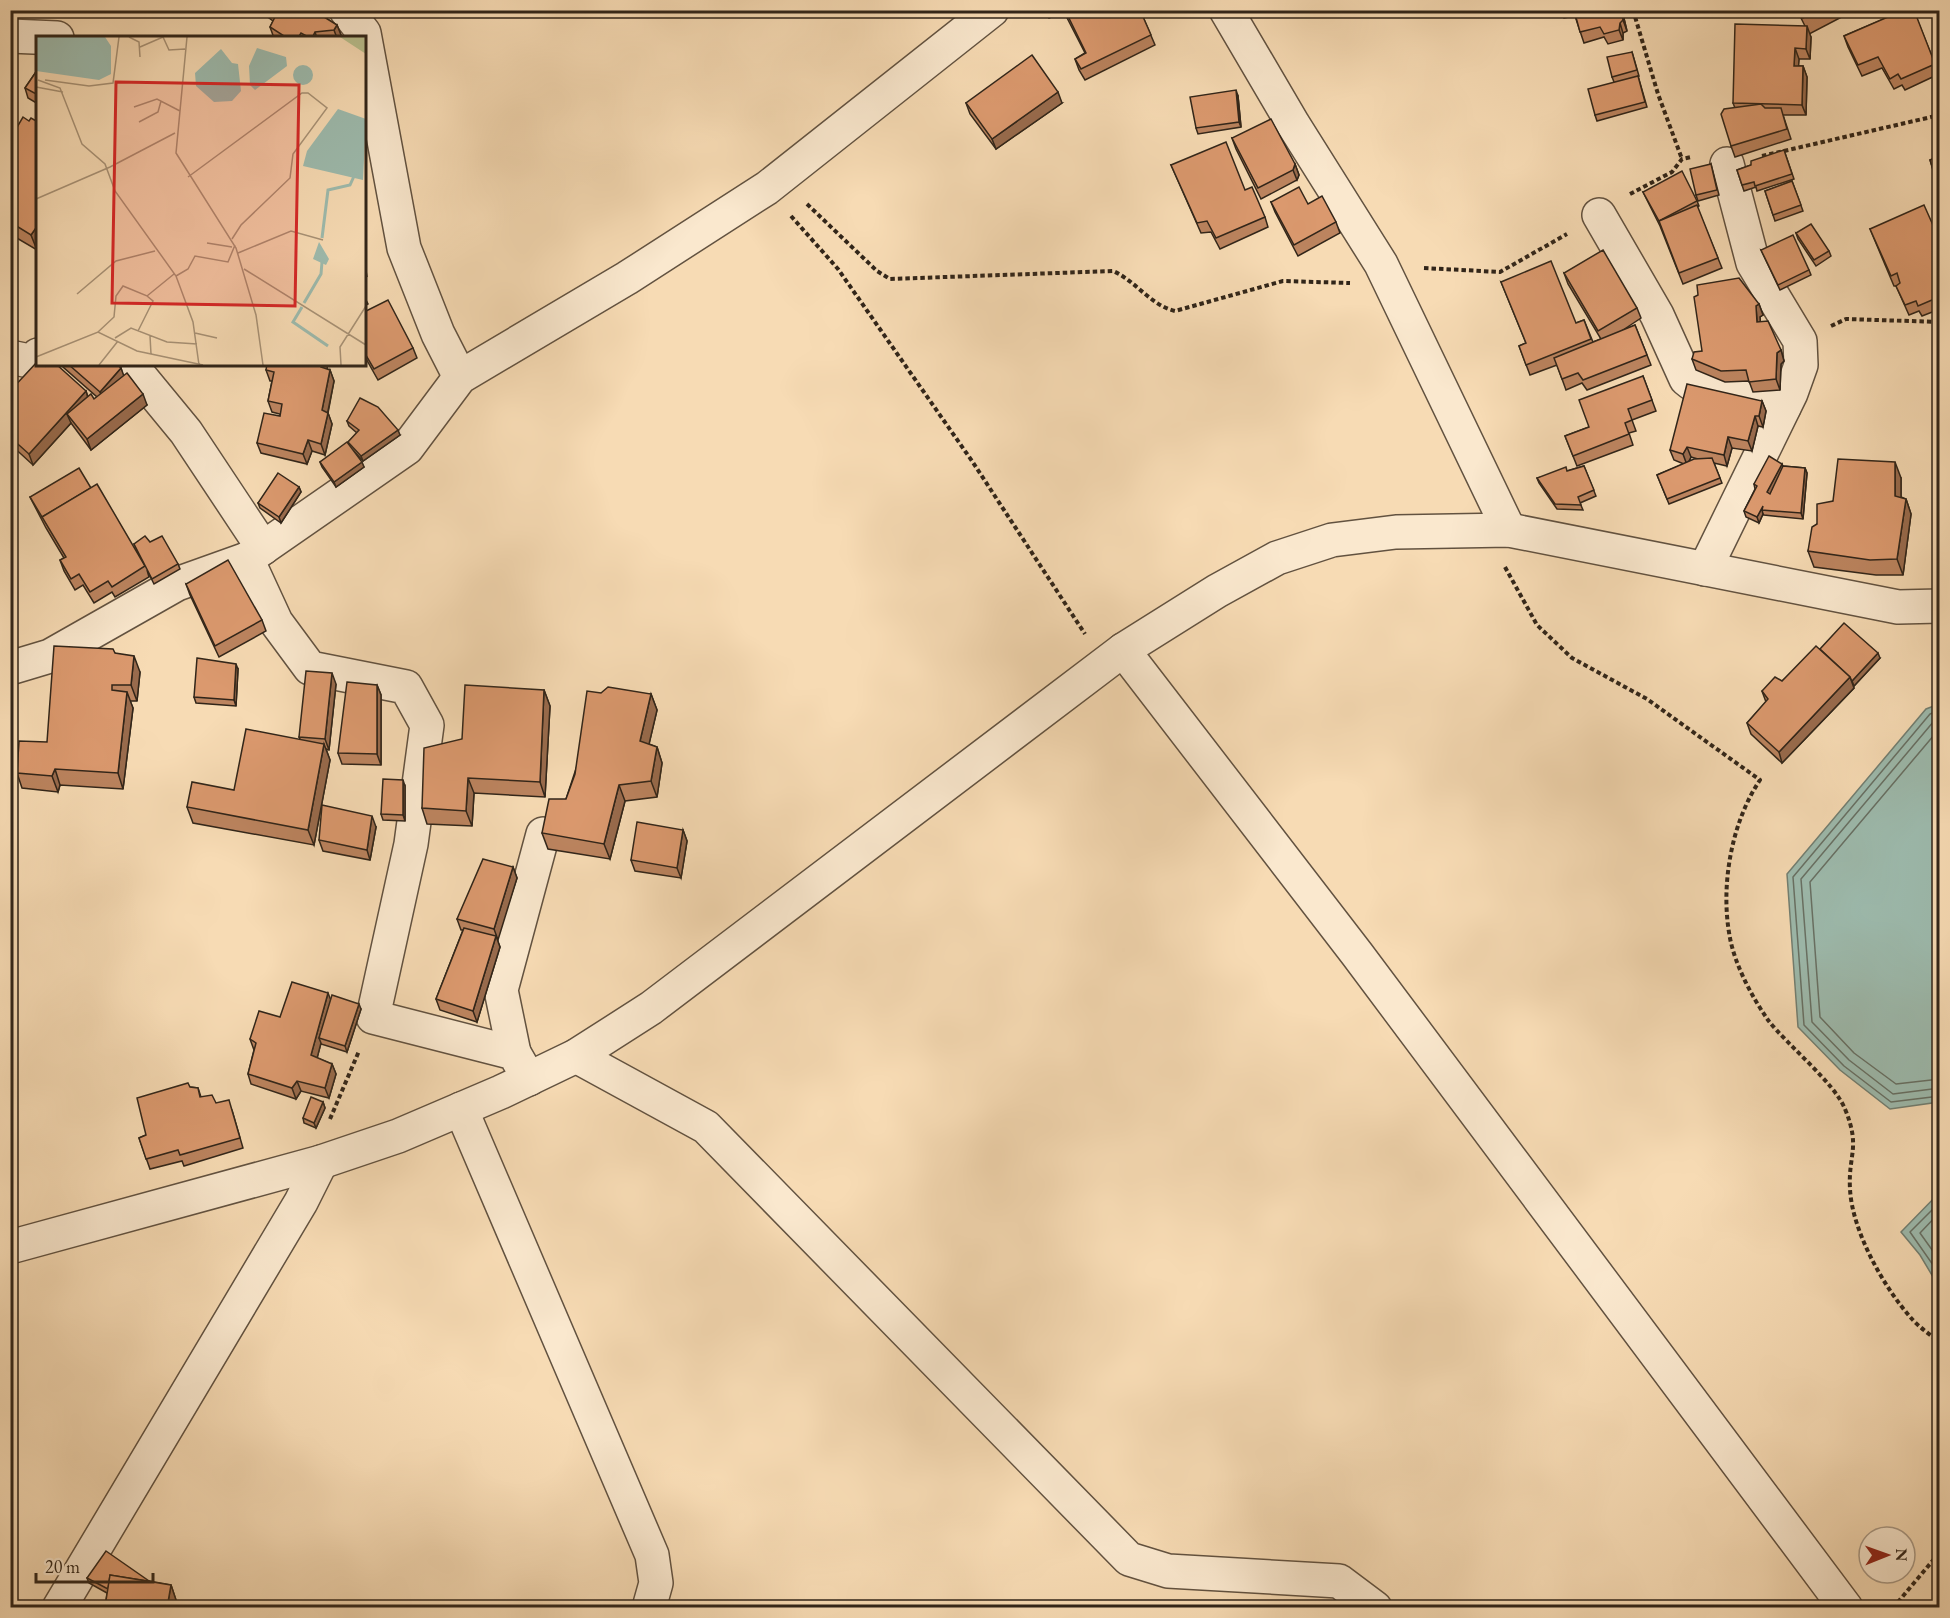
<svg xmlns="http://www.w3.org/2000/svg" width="1950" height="1618" viewBox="0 0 1950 1618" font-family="'EB Garamond',serif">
  <rect width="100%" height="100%" fill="#f7dbb4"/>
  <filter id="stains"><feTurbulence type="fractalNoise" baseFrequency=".00333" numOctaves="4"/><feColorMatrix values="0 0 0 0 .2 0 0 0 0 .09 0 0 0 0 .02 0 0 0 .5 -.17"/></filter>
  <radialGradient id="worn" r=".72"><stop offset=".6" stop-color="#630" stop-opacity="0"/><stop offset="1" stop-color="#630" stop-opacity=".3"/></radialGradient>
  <g fill="#9dbbae" stroke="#727f72" stroke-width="1.5">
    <polygon points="1939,704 1939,1102 1890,1109 1840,1070 1798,1027 1787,874 1926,709"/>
    <polygon points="1939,1193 1939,1287 1920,1255 1901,1232"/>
  </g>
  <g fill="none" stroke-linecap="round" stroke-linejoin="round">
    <g stroke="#677064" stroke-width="1.5">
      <polyline points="1940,710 1930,714 1793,877 1804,1025 1844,1066 1891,1102 1940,1096"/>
      <polyline points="1940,718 1934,721 1801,879 1812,1022 1849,1060 1893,1094 1940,1088"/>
      <polyline points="1940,728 1810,882 1820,1017 1854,1053 1896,1084 1940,1079"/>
      <polyline points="1940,1202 1910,1232 1940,1275"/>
      <polyline points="1940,1212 1920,1233 1940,1261"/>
    </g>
    <defs>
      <g id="minor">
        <polyline points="346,10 364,33 404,248 438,334 460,377"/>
        <polyline points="1226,10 1293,124 1381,264 1509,530"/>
        <polyline points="10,36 57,38"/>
        <polyline points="1599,215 1657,315 1686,379 1691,383 1784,407"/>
        <polyline points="10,357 34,362 38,355"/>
        <polyline points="130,364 186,432 263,548"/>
        <polyline points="247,559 276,622 310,668 406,687 427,725 411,844 373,1017 514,1053 529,1079"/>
        <polyline points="1705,569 1791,393 1801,365 1800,341 1753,263 1727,164"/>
        <polyline points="1123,650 1357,954 1846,1608"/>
        <polyline points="10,668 50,656 177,584 247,559 407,448 460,377 627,278 767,188 992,10"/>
        <polyline points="514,1053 501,990 543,834"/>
        <polyline points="576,1056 706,1127 1129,1559 1168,1571 1339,1581 1375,1608"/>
        <polyline points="461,1109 652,1555 656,1583 649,1608"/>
        <polyline points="10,1247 321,1162 398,1136 501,1092 576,1056 651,1008 1123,650 1217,591 1277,558 1332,540 1396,532 1509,530 1898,607 1940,606"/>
        <polyline points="59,1608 301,1202 321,1162"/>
      </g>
    </defs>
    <use href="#minor" stroke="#625240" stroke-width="36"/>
    <g stroke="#312519" stroke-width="4" stroke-dasharray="4.5 3" stroke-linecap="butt">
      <polyline points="1633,10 1658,94 1682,159"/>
      <polyline points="1762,156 1940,115"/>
      <polyline points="1630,194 1672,172 1682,159 1691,157"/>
      <path d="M 807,204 L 877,271 L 890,279 L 1113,271 C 1136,281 1150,305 1175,311 L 1283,281 L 1350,283"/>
      <polyline points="791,216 838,269 972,461 1085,634"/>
      <polyline points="1424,268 1500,272 1567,234"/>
      <polyline points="1831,326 1846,319 1940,322"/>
      <path d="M 1505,567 L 1537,625 L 1572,658 L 1647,699 L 1760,780 C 1731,823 1720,887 1730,938 C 1735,965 1752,997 1768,1020 C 1788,1046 1834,1082 1845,1109 C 1861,1148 1848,1154 1850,1189 C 1852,1231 1884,1288 1912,1319 C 1920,1328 1931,1335 1940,1343"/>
      <polyline points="330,1119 359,1051"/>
      <polyline points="1893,1608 1940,1552"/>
    </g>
    <use href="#minor" stroke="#fae8ce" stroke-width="33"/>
  </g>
  <g fill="#bc845f" stroke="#312519" stroke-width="1.5" fill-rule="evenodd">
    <polygon points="10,10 24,10 24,11 10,14"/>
    <polygon points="263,10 313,10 337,25 341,35 340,38 274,38 270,27 273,21 265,15"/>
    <polygon points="1046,10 1140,10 1155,45 1085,80 1079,70 1075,59 1085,53 1064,12 1049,18"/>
    <polygon points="1561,10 1622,10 1627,31 1623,33 1623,40 1608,44 1604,37 1584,43 1575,16 1564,18"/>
    <polygon points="1797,10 1855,10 1809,34 1811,37 1810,59 1799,59 1798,66 1803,66 1807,77 1806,115 1783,115 1791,139 1735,157 1731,146 1735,108 1733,103 1805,26"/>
    <polygon points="1880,10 1916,10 1917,13 1915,14 1939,74 1905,90 1902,85 1894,89 1882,68 1862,76 1848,47 1844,36 1884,19"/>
    <polygon points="1632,52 1639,76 1638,76 1647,107 1597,121 1595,115 1614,82 1612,77"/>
    <polygon points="38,69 38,104 28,98 25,88"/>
    <polygon points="1238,96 1241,127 1198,134 1196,128"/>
    <polygon points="966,103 1062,103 996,149 970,114"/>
    <polygon points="1232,138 1295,164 1299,175 1297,180 1261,199 1236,149"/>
    <polygon points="10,139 37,250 10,234"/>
    <polygon points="1784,150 1794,179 1757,191 1756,187 1744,191 1737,170 1751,165"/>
    <polygon points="1940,156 1940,174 1935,176 1930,160"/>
    <polygon points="1711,164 1719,195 1698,201 1696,195"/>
    <polygon points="1171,165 1245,190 1265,217 1268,227 1220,249 1211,232 1201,233"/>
    <polygon points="1792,181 1803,211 1775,221 1765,191"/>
    <polygon points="1643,192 1697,201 1699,206 1697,207 1722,268 1683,284 1660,226"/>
    <polygon points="1271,202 1336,222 1340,233 1298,256 1275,212"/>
    <polygon points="1870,229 1940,241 1940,309 1922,316 1919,311 1909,315 1896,286 1894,286"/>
    <polygon points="1796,233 1829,251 1831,256 1816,266 1798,239"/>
    <polygon points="1761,250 1809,270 1811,275 1780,290"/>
    <polygon points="1564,273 1637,308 1641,318 1620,332 1635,325 1651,365 1587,390 1582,383 1566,390 1557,365 1530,375 1519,346 1526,343 1501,282 1576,323 1584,320 1593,342 1601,339 1568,284"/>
    <polygon points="364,296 368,304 364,306"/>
    <polygon points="1759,304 1763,315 1760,317 1760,322 1781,350 1784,361 1781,364 1780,390 1753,392 1749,381 1725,382 1696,370 1692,359"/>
    <polygon points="364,312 413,348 417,358 378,380 364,355"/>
    <polygon points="62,364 116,364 121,368 123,376 147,405 91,450 71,423 33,465 10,444 10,391 86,391 88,397 94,399 97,397 63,367"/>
    <polygon points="328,364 327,369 330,370 334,381 328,413 332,424 325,455 312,451 307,464 261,453 257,443 280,416 280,414 272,412 268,401 272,381 270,381 266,370"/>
    <polygon points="1643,376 1656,411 1632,420 1636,431 1629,433 1633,445 1577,466 1565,436 1589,427"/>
    <path d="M 1762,401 L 1766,411 L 1763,427 L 1758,426 L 1752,451 L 1732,448 L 1727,466 L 1714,463 L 1722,483 L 1669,504 L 1657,475 L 1684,464 L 1674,460 L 1670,450 ZM 1691,457 L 1698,459 L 1689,462 Z"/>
    <polygon points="347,421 400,435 363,461 353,450 364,467 336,487 322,467 320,462 350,445 348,442 357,433 349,426"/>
    <polygon points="1782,464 1783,466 1805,468 1807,473 1803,519 1764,515 1763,514 1759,523 1746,517 1744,511 1755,489 1754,484"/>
    <polygon points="1584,466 1596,496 1580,503 1583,510 1557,509 1539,483 1537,478 1567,471"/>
    <polygon points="1901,478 1901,497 1906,499 1911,514 1903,575 1876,575 1814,567 1808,551 1817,524 1833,501"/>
    <polygon points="299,487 301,492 281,523 260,508 258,503"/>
    <polygon points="91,488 141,558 134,544 150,542 178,564 180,569 154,584 147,570 149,577 115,597 112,592 94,603 83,585 75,590 64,571 60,560 64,558 46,528 30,497"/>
    <polygon points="186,584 262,620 266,631 219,657 190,595"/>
    <polygon points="1820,649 1880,658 1854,686 1852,684 1854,688 1782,763 1751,734 1747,723 1766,702 1762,691 1782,681"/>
    <polygon points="115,653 140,672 137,701 130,701 133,708 123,789 60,785 58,792 22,788 17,773 47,742"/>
    <polygon points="238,669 236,706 196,703 194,697"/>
    <polygon points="336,684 329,750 326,749 330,760 314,845 193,823 187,807 234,790 300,739 299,737"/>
    <polygon points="377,685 381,695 381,765 342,764 338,753"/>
    <polygon points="544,690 550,706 545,797 474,793 472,826 427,824 422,808 462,739"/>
    <polygon points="601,693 651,694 657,710 649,744 657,747 662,763 657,797 625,801 610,859 548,849 542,833 566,799"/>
    <polygon points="405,786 405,821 383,820 381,814"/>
    <polygon points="376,827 370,860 323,851 319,840"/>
    <polygon points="683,830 687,841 681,878 635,871 631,860"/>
    <polygon points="513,867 517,878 497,939 500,947 477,1022 440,1010 436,999 463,930 461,930 457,919"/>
    <polygon points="330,1001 361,1009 347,1052 321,1044 321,1043 317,1058 332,1064 336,1074 329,1098 301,1091 296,1099 251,1084 248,1074 254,1050 250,1039 280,1017"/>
    <polygon points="190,1087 198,1088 201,1097 232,1110 243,1148 184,1166 182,1161 150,1169 139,1138 146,1135"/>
    <polygon points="323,1102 325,1108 316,1128 304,1123 303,1118"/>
    <polygon points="87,1578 149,1581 171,1585 176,1600 175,1608 99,1608 105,1607 107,1593 89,1583"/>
  </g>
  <g fill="#996b4d" stroke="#312519" stroke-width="1.5">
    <polygon points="1621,10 1622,10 1627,31 1623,20"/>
    <polygon points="1620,23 1623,33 1623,40 1619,30"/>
    <polygon points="337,25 341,35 340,38 337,38 334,30"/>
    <polygon points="1807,26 1811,37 1810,59 1806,49"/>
    <polygon points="315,32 317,38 312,38"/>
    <polygon points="13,42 17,53 12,94 10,91 10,60"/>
    <polygon points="1795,48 1799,59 1798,77 1794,66"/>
    <polygon points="1803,66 1807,77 1806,115 1802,105"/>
    <polygon points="1236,90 1238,96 1241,127 1239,122"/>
    <polygon points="1058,92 1062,103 996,149 992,139"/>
    <polygon points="1295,164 1299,175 1297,180 1293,170"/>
    <polygon points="38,225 38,250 37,250 31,235"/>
    <polygon points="12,243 16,254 10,264 10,246"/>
    <polygon points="364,257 367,277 364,271"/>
    <polygon points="1759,304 1763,315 1760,317 1761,333 1757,322 1756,306"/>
    <polygon points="1781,350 1784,361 1781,364 1780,390 1776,379 1777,353"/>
    <polygon points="322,364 328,364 325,378 321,367"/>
    <polygon points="121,368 125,379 104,403 100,392"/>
    <polygon points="330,370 334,381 326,421 322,410"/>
    <polygon points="86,391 89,402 67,414 71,423 33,465 29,454"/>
    <polygon points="143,394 147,405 91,450 87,439"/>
    <polygon points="1762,401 1766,411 1763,427 1759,416"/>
    <polygon points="328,413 332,424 325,455 321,444"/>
    <polygon points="1755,416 1758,426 1752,451 1748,441"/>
    <polygon points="398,430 400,435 363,461 361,456"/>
    <polygon points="1728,437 1732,448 1727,466 1724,455"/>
    <polygon points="308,440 312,451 307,464 303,454"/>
    <polygon points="1687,447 1691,457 1687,465 1683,454"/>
    <polygon points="362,462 364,467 336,487 334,482"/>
    <polygon points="1895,462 1901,478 1901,512 1895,496"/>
    <polygon points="1782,464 1784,470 1769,498 1767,492"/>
    <polygon points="1805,468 1807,473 1803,519 1801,513"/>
    <polygon points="299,487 301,492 281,523 279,517"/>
    <polygon points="1906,499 1911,514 1903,575 1897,559"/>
    <polygon points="1763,506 1762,510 1763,514 1759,523 1757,517"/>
    <polygon points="1878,653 1880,658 1854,686 1852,681"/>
    <polygon points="134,656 140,672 137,701 131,685"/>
    <polygon points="236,664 238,669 236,706 234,700"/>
    <polygon points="332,673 336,684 329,750 325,739"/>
    <polygon points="1850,677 1854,688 1782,763 1779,752"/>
    <polygon points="377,685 381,695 381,765 377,754"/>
    <polygon points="544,690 550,706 545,797 540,782"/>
    <polygon points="127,692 133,708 123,789 118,773"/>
    <polygon points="651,694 657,710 646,757 640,741"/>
    <polygon points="324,744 330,760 314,845 308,830"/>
    <polygon points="657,747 662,763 657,797 651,781"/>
    <polygon points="55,769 60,785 58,792 52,776"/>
    <polygon points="468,778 474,793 472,826 466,811"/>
    <polygon points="403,780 405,786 405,821 403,815"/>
    <polygon points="619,785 625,801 610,859 604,844"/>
    <polygon points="372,816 376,827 370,860 367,850"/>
    <polygon points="683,830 687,841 681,878 677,868"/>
    <polygon points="513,867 517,878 498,940 494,929"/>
    <polygon points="496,936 500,947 477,1022 473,1011"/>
    <polygon points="328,993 332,1003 319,1038 321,1043 315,1066 311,1055"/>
    <polygon points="359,1004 361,1009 347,1052 345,1046"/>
    <polygon points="332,1064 336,1074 329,1098 325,1088"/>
    <polygon points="297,1081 301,1091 296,1099 292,1088"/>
    <polygon points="323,1102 325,1108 316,1128 314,1123"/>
    <polygon points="171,1585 176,1600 175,1608 167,1608"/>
  </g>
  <g fill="#db996e" stroke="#312519" stroke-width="1.5">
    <polygon points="270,10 313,10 337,25 334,30 315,32 312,38 310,38 301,33 298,38 287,38 270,27 276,15"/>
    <polygon points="1065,10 1140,10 1151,35 1081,69 1075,59 1086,53"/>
    <polygon points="1574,10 1621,10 1623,20 1620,23 1619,30 1604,34 1600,27 1580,32"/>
    <polygon points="1800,10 1818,10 1803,18"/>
    <polygon points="1881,10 1904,10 1885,19"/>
    <polygon points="1904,10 1914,10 1935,64 1901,79 1898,74 1890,79 1878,57 1858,65 1844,36"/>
    <polygon points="1735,24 1807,26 1806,49 1795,48 1794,66 1803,66 1802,105 1733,103"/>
    <polygon points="10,42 13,42 10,60"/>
    <polygon points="1632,52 1637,70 1612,77 1607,57"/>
    <polygon points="1032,55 1058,92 992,139 966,103"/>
    <polygon points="38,69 38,95 25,88"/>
    <polygon points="1638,76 1645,102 1595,115 1588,89"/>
    <polygon points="1236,90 1239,122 1196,128 1190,97"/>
    <polygon points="1761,104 1765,108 1781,108 1787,129 1731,146 1721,114 1724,109"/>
    <polygon points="23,117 29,121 31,118 38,122 38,225 31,235 10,222 10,139"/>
    <polygon points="1271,119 1295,164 1293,170 1258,188 1232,138"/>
    <polygon points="1226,142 1245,190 1252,187 1265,217 1216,238 1207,221 1197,223 1171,165"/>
    <polygon points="1784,150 1792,174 1755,186 1754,182 1742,185 1737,170 1751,165 1751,161"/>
    <polygon points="1940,156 1940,168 1933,170 1930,160"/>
    <polygon points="1711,164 1717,190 1696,195 1690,169"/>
    <polygon points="1682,171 1697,201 1659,221 1643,192"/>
    <polygon points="1792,181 1801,205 1773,215 1765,191"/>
    <polygon points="1299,187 1308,204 1322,196 1336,222 1294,245 1271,202"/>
    <polygon points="1697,205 1718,258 1679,273 1659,221"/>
    <polygon points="1924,205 1940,241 1940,282 1935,285 1939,297 1918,306 1916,301 1905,305 1896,286 1900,283 1897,273 1891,276 1870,229"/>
    <polygon points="1811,224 1829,251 1814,260 1796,233"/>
    <polygon points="1793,235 1809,270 1778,285 1761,250"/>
    <polygon points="1603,250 1637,308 1598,331 1564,273"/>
    <polygon points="1551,261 1576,323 1584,320 1591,339 1526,365 1519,346 1526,343 1501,282"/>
    <polygon points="1739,278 1759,304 1756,306 1757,322 1768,321 1781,350 1777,353 1776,379 1749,382 1746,370 1721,371 1692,359 1694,352 1702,351 1694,297 1698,295 1697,285"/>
    <polygon points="388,300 413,348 374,369 364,352 364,312"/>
    <polygon points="1635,325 1647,355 1583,380 1578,373 1562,379 1554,358"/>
    <polygon points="38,361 38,364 43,364 45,366 46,364 56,364 86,391 29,454 10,437 10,391"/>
    <polygon points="68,364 116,364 121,368 100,392"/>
    <polygon points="267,364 322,364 321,367 330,370 322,410 328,413 321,444 308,440 303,454 257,443 264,413 280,416 282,404 268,401 274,372 266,370"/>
    <polygon points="127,373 143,394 87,439 67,414 91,394 94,399"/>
    <polygon points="1643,376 1652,400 1628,409 1632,420 1625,423 1629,434 1573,456 1565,436 1589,427 1579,400"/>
    <polygon points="1687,384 1762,401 1759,416 1755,416 1748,441 1728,437 1724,455 1687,447 1683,454 1670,450"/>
    <polygon points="360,398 378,407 398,430 361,456 348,442 359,430 347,421"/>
    <polygon points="347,442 362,462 334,482 320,462"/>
    <polygon points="1769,456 1782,464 1767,492 1770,494 1783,466 1805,468 1801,513 1762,510 1763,506 1757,517 1744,511 1757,486 1754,484"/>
    <polygon points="1712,458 1720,478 1667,499 1657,475 1694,459"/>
    <polygon points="1838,459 1895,462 1895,496 1906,499 1897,559 1870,560 1808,551 1812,527 1817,524 1817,504 1833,501"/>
    <polygon points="1584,466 1594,490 1578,497 1581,505 1555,504 1537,478 1566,467 1567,471"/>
    <polygon points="79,468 91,488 42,517 30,497"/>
    <polygon points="278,473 299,487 279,517 258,503"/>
    <polygon points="97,484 145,566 112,587 108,581 90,592 79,574 71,579 60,560 66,557 42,517"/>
    <polygon points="145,536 150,542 162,536 178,564 152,579 134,544"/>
    <polygon points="228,560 262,620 215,646 186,584"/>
    <polygon points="1844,623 1878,653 1852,681 1850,677 1820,649"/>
    <polygon points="54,646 113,649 115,653 134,656 131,685 112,685 112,690 127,692 118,773 55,769 52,776 17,773 19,741 47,742"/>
    <polygon points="1816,646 1850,677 1779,752 1747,723 1768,699 1762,691 1775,677 1782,681"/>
    <polygon points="197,658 236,664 234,700 194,697"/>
    <polygon points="306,671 332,673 325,739 299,737"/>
    <polygon points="347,682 377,685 377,754 338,753"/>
    <polygon points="465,685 544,690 540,782 468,778 466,811 422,808 424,748 462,739"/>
    <polygon points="608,687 651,694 640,741 657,747 651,781 619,785 604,844 542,833 549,799 566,799 575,774 587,691 601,693"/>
    <polygon points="246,729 324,744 308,830 187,807 192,782 234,790"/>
    <polygon points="383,779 403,780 403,815 381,814"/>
    <polygon points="322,805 372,816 367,850 319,840"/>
    <polygon points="637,822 683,830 677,868 631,860"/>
    <polygon points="483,859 513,867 494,929 457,919"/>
    <polygon points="464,928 496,936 473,1011 436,999"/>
    <polygon points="292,982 328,993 311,1055 332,1064 325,1088 297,1081 292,1088 248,1074 256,1043 250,1039 259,1011 280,1017"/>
    <polygon points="332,995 359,1004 345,1046 319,1038"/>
    <polygon points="188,1083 190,1087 198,1088 200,1097 212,1095 216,1103 229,1100 240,1138 180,1155 178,1150 146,1159 139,1138 146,1135 137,1098"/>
    <polygon points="311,1097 323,1102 314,1123 303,1118"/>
    <polygon points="106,1551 149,1581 148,1581 110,1575 108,1589 87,1578"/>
    <polygon points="110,1575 171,1585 167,1608 99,1608 99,1606 105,1607"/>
  </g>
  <g transform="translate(36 36)">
    <rect width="330" height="330" fill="#f7dbb4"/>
    <path d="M 304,1 L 330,1 L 330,18 Z" fill="#bac18f"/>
    <path d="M 0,1 L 69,1 L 75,10 L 75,38 L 63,44 L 0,35 ZM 221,12 L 250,21 L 251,30 L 219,54 L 214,49 L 213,30 ZM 185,13 L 196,27 L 202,28 L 205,55 L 196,65 L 178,66 L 160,50 L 159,37 ZM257 39a10 10 0 1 1 20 0a10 10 0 1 1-20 0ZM 302,73 L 330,83 L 327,144 L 267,130 L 271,115 ZM 283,206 L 293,223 L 290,229 L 277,223 Z" fill="#9dbbae"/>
    <path fill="none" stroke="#9dbbae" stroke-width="3" d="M 286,202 L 292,154 L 314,149 L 319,138M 268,267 L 285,238 L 286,226M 266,271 L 257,286 L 292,310"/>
    <path fill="none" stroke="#a89276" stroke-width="1.5" d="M 93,1 L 103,6 L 104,21M 151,1 L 140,117 L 200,212 L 220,279 L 227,329M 104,11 L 127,1 L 133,14 L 149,13M 2,44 L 24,52 L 46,108 L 69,128 L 79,155 L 140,240 L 157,286 L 163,329M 9,44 L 53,50 L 77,47 L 83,1M 0,51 L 27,56M 98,71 L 121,63 L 144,75M 103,86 L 122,76 L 125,65M 152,141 L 266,57 L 272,57 L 291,72 L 257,118 L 254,142 L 205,189 L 196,203M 0,163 L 74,131 L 139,97M 171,207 L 196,211M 202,217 L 255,195 L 287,204M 208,233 L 330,309M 140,240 L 152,233 L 159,220 L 192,226 L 199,209M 41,258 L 80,225 L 119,215M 102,295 L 117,265 L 111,260M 62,296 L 78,281 L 80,260 L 87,250 L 111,260 L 138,238M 159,297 L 181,302M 114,300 L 115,318M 79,302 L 95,292 L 131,306 L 161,308M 0,321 L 62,296 L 101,315 L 167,329M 63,329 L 82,305M 305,329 L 304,311 L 330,270"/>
    <path fill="#d62828" fill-opacity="0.15" stroke="#d62828" stroke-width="3" d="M 80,46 L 263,49 L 259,270 L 76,267 Z"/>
    <rect width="330" height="330" fill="none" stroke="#312519" stroke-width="3"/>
  </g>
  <rect width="1950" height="1618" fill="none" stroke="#f7dbb4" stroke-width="36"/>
  <rect x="12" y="12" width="1926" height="1594" fill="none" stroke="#312519" stroke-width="3"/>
  <rect x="18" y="18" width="1914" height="1582" fill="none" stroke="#312519" stroke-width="1.5"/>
  <g transform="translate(1887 1555) rotate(89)"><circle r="28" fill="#fae8ce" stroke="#aa9a86" stroke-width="1.5"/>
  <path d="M0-4.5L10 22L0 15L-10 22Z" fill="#8f2418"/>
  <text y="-9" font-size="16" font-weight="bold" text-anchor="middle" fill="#312519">N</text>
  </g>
  <path d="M36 1573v9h117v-9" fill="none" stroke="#312519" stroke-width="3"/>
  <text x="45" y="1573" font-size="18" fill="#312519" stroke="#fae8ce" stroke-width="4.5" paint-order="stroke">20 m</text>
  <rect width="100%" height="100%" filter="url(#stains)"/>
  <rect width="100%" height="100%" fill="url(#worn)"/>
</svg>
